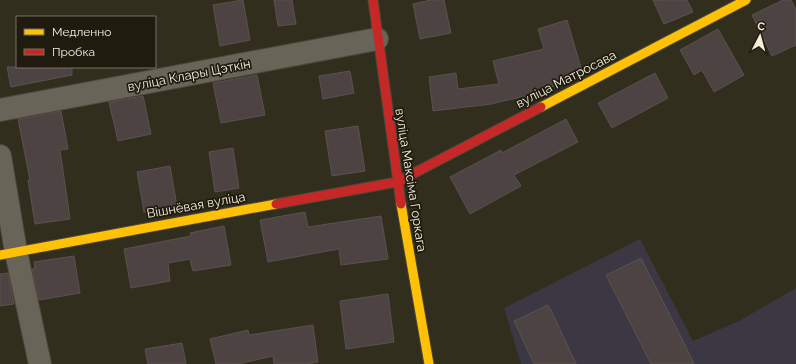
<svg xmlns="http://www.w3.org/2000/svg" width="796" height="364" viewBox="0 0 796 364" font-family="Raleway,sans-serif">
  <rect width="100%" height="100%" fill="#322e1d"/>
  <polygon fill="#3b3844" points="640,239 693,341 739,321 796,288 796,364 521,364 504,308"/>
  <g fill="#4e4343" stroke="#59524f">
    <polygon points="243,0 250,40 220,46 213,5"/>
    <polygon points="274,0 292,0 296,24 278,26"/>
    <polygon points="431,0 444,0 451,33 420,39 413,4"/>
    <polygon points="653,0 687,0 693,12 664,24"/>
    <polygon points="783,0 791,0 796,10 796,45 772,56 752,15"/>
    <polygon points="567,20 582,71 542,92 491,104 433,111 429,77 456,73 458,89 499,84 493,61 544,49 538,29"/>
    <polygon points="718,29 744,75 714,92 702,70 694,75 680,50"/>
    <polygon points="7,67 72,67 72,75 11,87"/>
    <polygon points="350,71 354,93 323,99 319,76"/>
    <polygon points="655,73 668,98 612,128 598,103"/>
    <polygon points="257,75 265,115 221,123 213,83"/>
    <polygon points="143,96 151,134 118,141 109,102"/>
    <polygon points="61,111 68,149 60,150 70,219 35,224 28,180 30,180 18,119"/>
    <polygon points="566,119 578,142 514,175 521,186 470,214 450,177 501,150 502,153"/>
    <polygon points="358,126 365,171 332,176 325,131"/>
    <polygon points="233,148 239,188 215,192 209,152"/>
    <polygon points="170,166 177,206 144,212 137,172"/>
    <polygon points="305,212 308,227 381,216 388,259 341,265 339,249 268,262 260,220"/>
    <polygon points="224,226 231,265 193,271 190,259 168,263 170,281 131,288 124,249 191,236 190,233"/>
    <polygon points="74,256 80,293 39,300 32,269 35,269 34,262"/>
    <polygon points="641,258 685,345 694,364 651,364 606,275"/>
    <polygon points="8,273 14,304 0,306 0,274"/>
    <polygon points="388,294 394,342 346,349 340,301"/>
    <polygon points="548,305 552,312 576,364 534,364 514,321"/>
    <polygon points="313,325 318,362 306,364 274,364 273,356 238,364 216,364 210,339 248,330 249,335"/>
    <polygon points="182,343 186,364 148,364 145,349"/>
  </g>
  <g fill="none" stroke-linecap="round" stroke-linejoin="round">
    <defs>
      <g id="street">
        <polyline points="0,110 377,39"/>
        <polyline points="0,156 16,252 40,364"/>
      </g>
      <g id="slow">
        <polyline points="541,107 746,0"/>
        <polyline points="401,204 429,364"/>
        <polyline points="0,255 276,204"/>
      </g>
      <g id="jam">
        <polyline points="373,0 401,204"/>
        <polyline points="276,204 397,182 541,107"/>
      </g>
    </defs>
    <use href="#street" stroke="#4d493b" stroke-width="24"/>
    <use href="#slow" stroke="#4d493b" stroke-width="11"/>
    <use href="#jam" stroke="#4d493b" stroke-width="11"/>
    <use href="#street" stroke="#686458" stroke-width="22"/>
    <use href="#slow" stroke="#ffc107" stroke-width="9"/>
    <use href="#jam" stroke="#c62828" stroke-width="9"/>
  </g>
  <g text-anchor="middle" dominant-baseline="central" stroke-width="3.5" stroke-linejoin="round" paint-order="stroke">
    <g font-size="13" fill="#f4efdd" stroke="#1f1b0e">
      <text transform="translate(189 75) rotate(-11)">вуліца Клары Цэткін</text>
      <text transform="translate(566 79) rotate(-27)">вуліца Матросава</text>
      <text transform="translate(411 180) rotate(81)">вуліца Максіма Горкага</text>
      <text transform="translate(196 205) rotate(-10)">Вішнёвая вуліца</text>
    </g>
  </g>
  <rect x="16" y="16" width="140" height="52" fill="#1f1b0e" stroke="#747061"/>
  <rect x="24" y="29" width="20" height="6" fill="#ffc107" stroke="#747061"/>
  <text x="52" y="36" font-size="12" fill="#f4efdd">Медленно</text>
  <rect x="24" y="49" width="20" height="6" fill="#c62828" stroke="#747061"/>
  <text x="52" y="56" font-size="12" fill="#f4efdd">Пробка</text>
  <g transform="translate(760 36) rotate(6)" stroke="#1f1b0e" stroke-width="3" paint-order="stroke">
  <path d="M0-3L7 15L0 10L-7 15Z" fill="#f4efdd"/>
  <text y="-6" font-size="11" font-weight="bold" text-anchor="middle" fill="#f4efdd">С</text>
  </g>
</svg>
